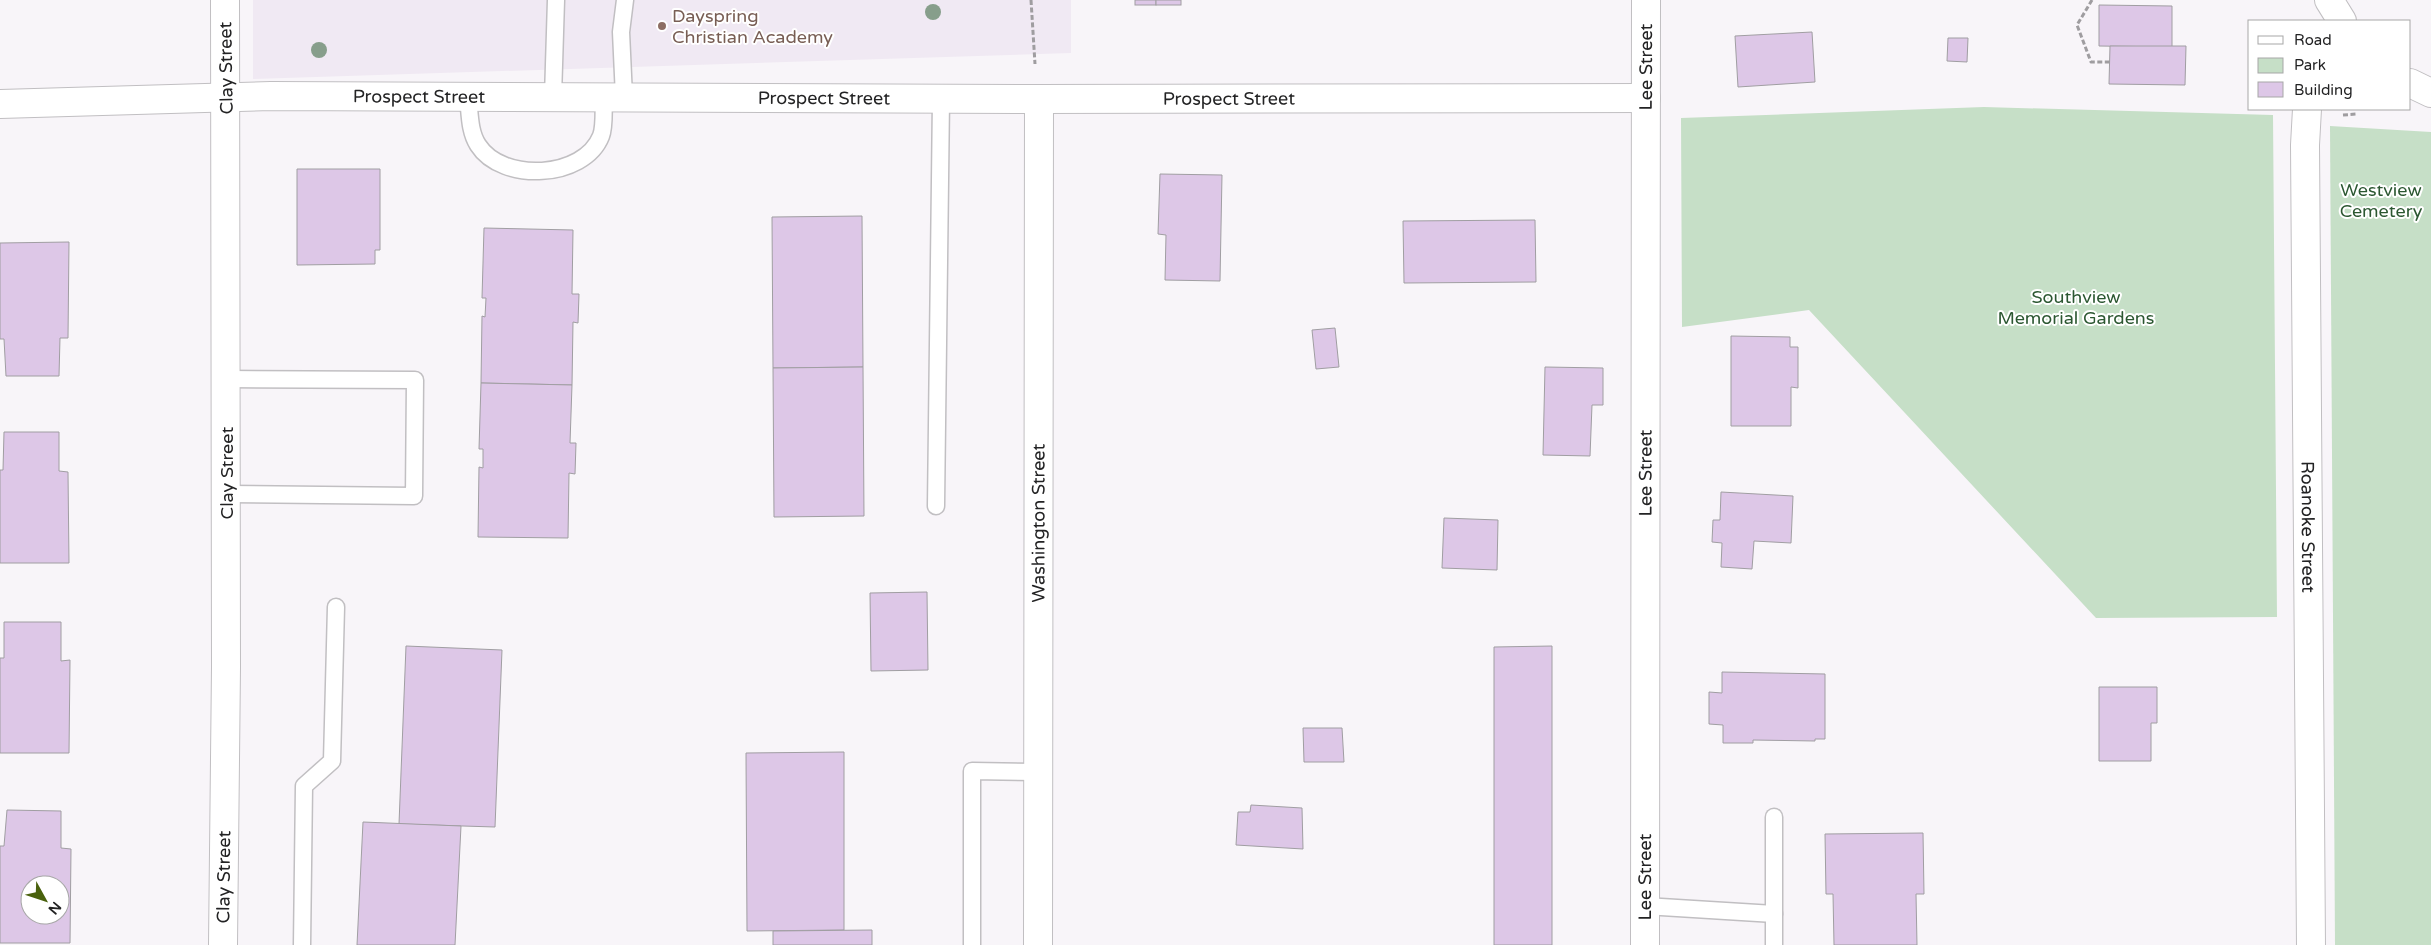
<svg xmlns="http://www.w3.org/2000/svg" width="2431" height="945" viewBox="0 0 2431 945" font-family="'Varela Round',sans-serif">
  <rect width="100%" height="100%" fill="#f8f5f9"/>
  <polygon fill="#f0e9f3" points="253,0 1071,0 1071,53 253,79"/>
  <g fill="#c6dfc7">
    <polygon points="1984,107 2273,115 2277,617 2096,618 1809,310 1682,327 1681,118"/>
    <polygon points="2330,126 2431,132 2431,945 2335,945"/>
  </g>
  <g fill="#ddc7e7" stroke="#a09ea2" fill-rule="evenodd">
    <rect x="1135" y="0" width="21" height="5"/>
    <rect x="1156" y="0" width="25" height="5"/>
    <polygon points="2099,5 2172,6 2172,47 2099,46"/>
    <polygon points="1812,32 1815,82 1738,87 1735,36"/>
    <polygon points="1948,38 1968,38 1967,62 1947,61"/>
    <polygon points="2110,46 2186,46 2185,85 2109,84"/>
    <polygon points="297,169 380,169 380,250 375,250 375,264 297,265"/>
    <polygon points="1160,174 1222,175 1220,281 1165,280 1166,235 1158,234"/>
    <polygon points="862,216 863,367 773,368 772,217"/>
    <polygon points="1535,220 1536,282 1404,283 1403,221"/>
    <polygon points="484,228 573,230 572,294 579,294 578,323 573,322 572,385 481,383 482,316 485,317 486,298 482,298"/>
    <polygon points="69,242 68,338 60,338 59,376 6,376 4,339 0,339 0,243"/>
    <polygon points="1335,328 1339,367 1316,369 1312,330"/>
    <polygon points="1731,336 1790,337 1790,347 1798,347 1798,388 1791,387 1791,426 1731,426"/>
    <polygon points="863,367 864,516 774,517 773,368"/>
    <polygon points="1545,367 1603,368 1603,405 1592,405 1590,456 1543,455"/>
    <polygon points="481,383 572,385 570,443 576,443 575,474 569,473 568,538 478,537 479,467 483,468 483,449 479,449"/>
    <polygon points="4,432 59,432 59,471 68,472 69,563 0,563 0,470 3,470"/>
    <polygon points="1721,492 1793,496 1791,543 1754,541 1752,569 1721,567 1722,543 1712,542 1713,520 1720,520"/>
    <polygon points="1444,518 1498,520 1497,570 1442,568"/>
    <polygon points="927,592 928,670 871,671 870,593"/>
    <polygon points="4,622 61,622 61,661 70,660 69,753 0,753 0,658 4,658"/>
    <polygon points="406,646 502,650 495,827 399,824"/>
    <polygon points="1552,646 1552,945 1494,945 1494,647"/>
    <polygon points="1722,672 1825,674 1825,739 1815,739 1815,741 1753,740 1753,743 1723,743 1723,725 1709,724 1709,692 1722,693"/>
    <polygon points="2099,687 2157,687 2157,723 2151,723 2151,761 2099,761"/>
    <polygon points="1303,728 1342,728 1344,762 1304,762"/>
    <polygon points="844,752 844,930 747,931 746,753"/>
    <polygon points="1251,805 1302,808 1303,849 1236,845 1238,812 1250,812"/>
    <path d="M 7,810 L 61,811 L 61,848 L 71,849 L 70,943 L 0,943 L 0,846 L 4,846 ZM 30,885 L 60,885 L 60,915 L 30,915 Z"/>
    <polygon points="363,822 461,826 455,945 357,945"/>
    <polygon points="1923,833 1924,894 1916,894 1917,945 1834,945 1833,894 1826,894 1825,834"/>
    <polygon points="872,930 872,945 773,945 773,931"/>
  </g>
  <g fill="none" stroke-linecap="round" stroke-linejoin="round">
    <defs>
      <g id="lane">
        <path d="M 468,97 C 470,113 469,131 478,145 C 502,183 584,179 601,136 C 605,126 603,109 604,98"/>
        <polyline points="553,97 556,0"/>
        <polyline points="624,97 621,32 625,0"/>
        <polyline points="227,494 414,496 415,380 227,379"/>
        <polyline points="936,506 941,99"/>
        <polyline points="1774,817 1774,945"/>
        <polyline points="1645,906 1774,914"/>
        <polyline points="302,945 304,786 332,761 336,607"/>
        <polyline points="972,945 972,771 1038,772"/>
      </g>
      <g id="street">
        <path id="s1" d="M 0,104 L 271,96 L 1039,99 L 1646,98"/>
        <path id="s2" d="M 2307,109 L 2305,145 L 2311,945"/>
        <path id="s3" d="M 1038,945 L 1039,99"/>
        <path id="s4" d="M 1645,945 L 1646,0"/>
      </g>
      <g id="secondary">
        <polyline points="2329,0 2342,21"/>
        <polyline points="2410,83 2431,93"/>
        <path id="s5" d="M 223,945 L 226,667 L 225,0"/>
      </g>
    </defs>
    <use href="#lane" stroke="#c1bfc2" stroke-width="19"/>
    <use href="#street" stroke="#c1bfc2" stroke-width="30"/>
    <use href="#secondary" stroke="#c1bfc2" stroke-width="30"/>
    <g stroke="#9f9da0" stroke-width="3" stroke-dasharray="5 2.5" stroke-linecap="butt">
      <polyline points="1031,0 1035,64"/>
      <polyline points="2092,0 2077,25 2091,62 2110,62"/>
      <polyline points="2343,115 2357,114"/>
    </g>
    <use href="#lane" stroke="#fff" stroke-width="16"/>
    <use href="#street" stroke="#fff" stroke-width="28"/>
    <use href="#secondary" stroke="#fff" stroke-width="28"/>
  </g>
  <g fill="#879e8b">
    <circle cx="933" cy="12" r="8"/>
    <circle cx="319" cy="50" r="8"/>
  </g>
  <circle fill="#8d6e63" stroke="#fff" stroke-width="2" cx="662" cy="26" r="5"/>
  <g text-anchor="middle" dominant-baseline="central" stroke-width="4" stroke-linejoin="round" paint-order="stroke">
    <g font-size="18" fill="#785e54" stroke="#fff" text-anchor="start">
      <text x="672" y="16">Dayspring<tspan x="672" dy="21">Christian Academy</tspan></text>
    </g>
    <g font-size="18" fill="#232324" stroke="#fff">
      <text transform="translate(226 68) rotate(-91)">Clay Street</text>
      <text stroke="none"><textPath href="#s4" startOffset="878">Lee Street</textPath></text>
      <text stroke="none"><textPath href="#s1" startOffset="419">Prospect Street</textPath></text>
      <text stroke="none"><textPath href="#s1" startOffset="824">Prospect Street</textPath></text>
      <text stroke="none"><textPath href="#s1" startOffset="1229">Prospect Street</textPath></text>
      <text stroke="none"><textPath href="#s4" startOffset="472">Lee Street</textPath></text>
      <text transform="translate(227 473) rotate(-90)">Clay Street</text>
      <text stroke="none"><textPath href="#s3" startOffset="422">Washington Street</textPath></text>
      <text stroke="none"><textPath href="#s2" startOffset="418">Roanoke Street</textPath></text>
      <text stroke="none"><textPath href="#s5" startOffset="68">Clay Street</textPath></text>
      <text stroke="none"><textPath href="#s4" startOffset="68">Lee Street</textPath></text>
    </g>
    <g font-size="18" fill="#2b5731" stroke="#fff">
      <text x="2381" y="190">Westview<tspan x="2381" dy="21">Cemetery</tspan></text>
      <text x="2076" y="297">Southview<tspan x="2076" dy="21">Memorial Gardens</tspan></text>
    </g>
  </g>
  <rect x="2248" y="20" width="162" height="90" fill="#ffffff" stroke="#a7a7a7"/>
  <rect x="2258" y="36" width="25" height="8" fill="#ffffff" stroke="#a7a7a7"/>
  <text x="2294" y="45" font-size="15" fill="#232324">Road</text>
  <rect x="2258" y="58" width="25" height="15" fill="#c6dfc7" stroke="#a7a7a7"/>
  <text x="2294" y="70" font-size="15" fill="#232324">Park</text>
  <rect x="2258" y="82" width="25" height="15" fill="#ddc7e7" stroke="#a7a7a7"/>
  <text x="2294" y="95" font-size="15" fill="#232324">Building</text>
  <g transform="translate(45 900) rotate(130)"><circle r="24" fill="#ffffff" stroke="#a7a7a7"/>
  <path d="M0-4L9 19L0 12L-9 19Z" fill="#49610d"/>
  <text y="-8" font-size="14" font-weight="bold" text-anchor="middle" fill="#232324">N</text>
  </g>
</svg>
